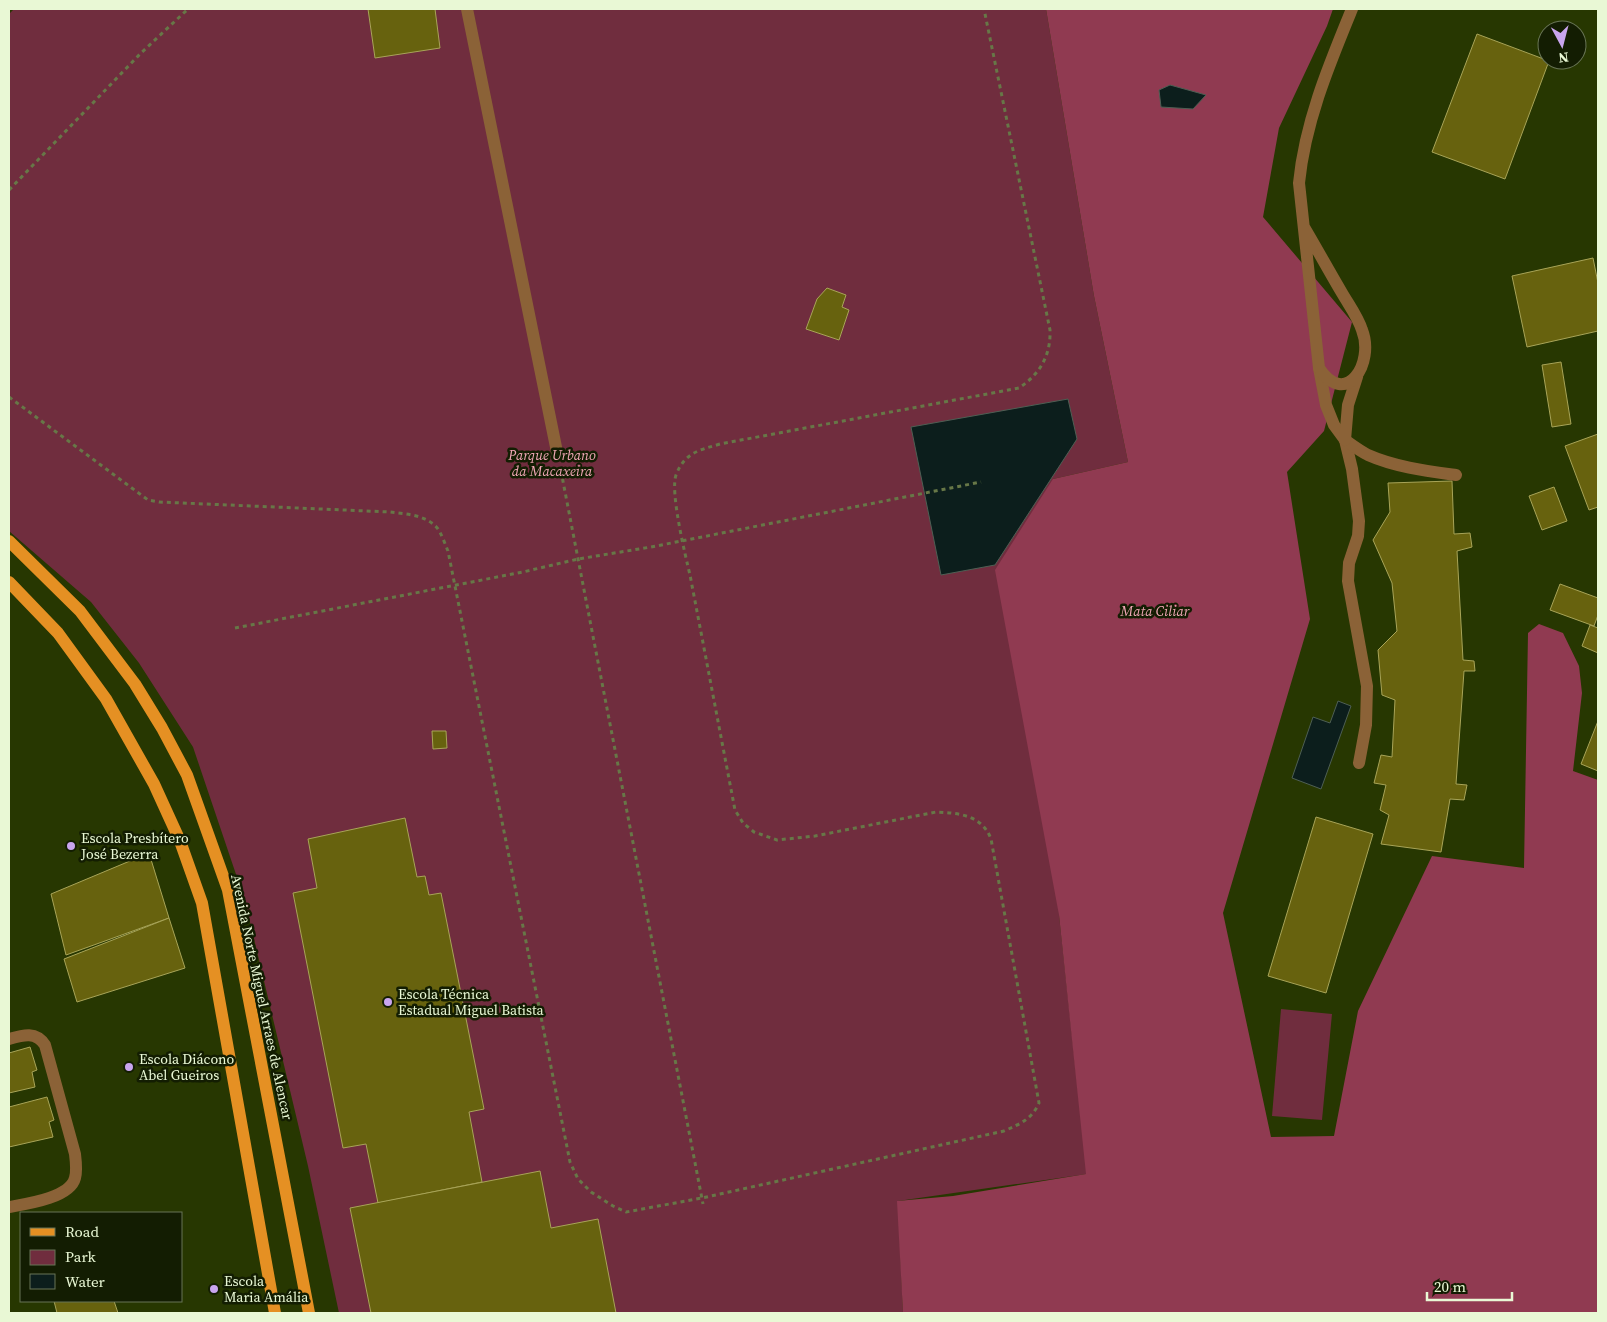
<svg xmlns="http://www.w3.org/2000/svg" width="1607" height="1322" viewBox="0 0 1607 1322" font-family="'Source Serif 4',serif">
  <rect width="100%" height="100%" fill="#273701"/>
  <g fill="#702d3e">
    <polygon points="14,9 1046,9 1094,296 1128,462 1053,479 1059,915 1087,1174 898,1201 903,1313 339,1313 308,1166 245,901 193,747 139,663 91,602 9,531 9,14"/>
    <polygon points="1281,1009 1332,1014 1322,1120 1272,1116"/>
  </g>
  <polygon fill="#903a51" points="1046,9 1333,9 1327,26 1279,128 1263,217 1352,322 1324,431 1287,472 1310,619 1223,913 1271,1137 1334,1136 1358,1011 1432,856 1524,868 1528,633 1539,624 1563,633 1579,666 1582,693 1573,771 1598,780 1598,1313 903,1313 897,1201 953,1196 1086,1174 1059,915 995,570 1053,479 1128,462 1094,296"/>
  <g fill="#0c1e1c" stroke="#4e5f54">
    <polygon points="1170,85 1206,95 1193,109 1161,107 1159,90"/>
    <polygon points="1068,399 1077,439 995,565 941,575 911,427"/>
    <polygon points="1338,701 1351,706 1321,789 1292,778 1313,717 1330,723"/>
  </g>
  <g fill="#67620e" stroke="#a8a458">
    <polygon points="368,9 435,9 440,48 375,58"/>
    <polygon points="1477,34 1549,61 1505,179 1432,152"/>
    <polygon points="1593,258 1598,283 1598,331 1527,347 1512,276"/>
    <polygon points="827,288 846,295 842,307 849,310 839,340 806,329 817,299"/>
    <polygon points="1561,362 1571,424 1552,427 1542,365"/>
    <polygon points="1598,434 1598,507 1589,510 1565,446"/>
    <polygon points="1452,481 1454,534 1470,533 1472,547 1457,551 1463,660 1474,661 1475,671 1464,671 1456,784 1467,785 1464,800 1450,799 1441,852 1381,844 1389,815 1380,810 1386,785 1374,783 1381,755 1392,757 1395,700 1382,695 1378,650 1397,631 1392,583 1373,540 1390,512 1388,483"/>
    <polygon points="1554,487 1567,521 1542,530 1529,496"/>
    <polygon points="1560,584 1598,598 1598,615 1594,626 1550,610"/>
    <polygon points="1590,625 1598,628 1598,653 1582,646"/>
    <polygon points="1598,721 1598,771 1581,764"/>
    <polygon points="432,731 446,731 447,748 433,749"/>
    <polygon points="1316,817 1373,834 1326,993 1268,976"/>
    <polygon points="405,818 417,877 425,876 429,895 441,893 484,1109 469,1112 482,1182 378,1203 366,1144 343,1148 293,893 317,888 308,839"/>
    <polygon points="149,853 169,918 66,955 51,894"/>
    <polygon points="169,918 185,968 77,1002 64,959"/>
    <polygon points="30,1047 37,1070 32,1072 35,1087 9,1093 9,1053"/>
    <polygon points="47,1097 54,1120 49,1122 53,1137 9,1147 9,1107"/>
    <polygon points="540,1171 551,1228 598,1219 616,1313 371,1313 350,1208"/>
    <polygon points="54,1301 114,1301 118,1313 57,1313"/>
  </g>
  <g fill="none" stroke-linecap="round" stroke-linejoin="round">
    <g stroke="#677747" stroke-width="3" stroke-dasharray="4 4" stroke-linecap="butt">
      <polyline points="9,190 141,53 188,9"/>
      <path d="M 9,397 L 148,500 L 159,502 L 390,512 C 407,514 427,515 438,529 C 442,535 445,544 448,551 L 570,1162 L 578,1179 L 591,1192 L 613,1206 L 626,1212 L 702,1198 L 1004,1131 C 1020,1124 1032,1119 1039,1103 L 991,839 C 982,815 959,813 936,812 L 815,836 L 777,840 L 754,832 L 743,823 L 735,810 C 720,732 705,653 690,575 C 685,554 670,492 676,475 C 685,452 700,450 720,444 L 1019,388 C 1040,374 1051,355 1050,330 L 984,9"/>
      <polyline points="561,471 703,1204"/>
      <polyline points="235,628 523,572 578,559 651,547 981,482"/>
    </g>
    <g stroke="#8b6237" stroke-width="12">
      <polyline points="1319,368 1326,405 1334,425 1345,440 1352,469 1359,521 1358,536 1349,563 1348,581 1367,686 1366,725 1359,763"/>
      <path d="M 1345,440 C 1352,445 1360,451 1368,455 C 1395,467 1427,471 1456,475"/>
      <polyline points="1345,440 1348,405 1357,377"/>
      <path d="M 9,1039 C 23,1035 36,1031 45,1045 L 75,1154 C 76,1162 77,1171 75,1178 C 70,1198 26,1204 9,1207"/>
    </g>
    <g stroke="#8b6237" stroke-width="12">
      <polyline points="467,9 557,452"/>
      <path d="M 1304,227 C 1317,249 1329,271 1342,293 C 1349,305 1358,317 1362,330 C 1375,363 1346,409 1319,368 L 1299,183 C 1305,122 1329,65 1352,9"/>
    </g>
    <g stroke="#e59023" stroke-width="12">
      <polyline points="9,541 80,611 135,684 162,728 187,775 228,890 309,1313"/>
      <polyline points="9,582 58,633 106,699 154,784 180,841 202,903 275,1313"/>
    </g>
  </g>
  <g fill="#c9a5ee" stroke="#131d02" stroke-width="2">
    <circle cx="71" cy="846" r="5"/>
    <circle cx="388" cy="1002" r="5"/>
    <circle cx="129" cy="1067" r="5"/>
    <circle cx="214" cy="1289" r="5"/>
  </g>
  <g text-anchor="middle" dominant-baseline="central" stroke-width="5" stroke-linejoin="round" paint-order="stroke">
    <g font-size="14" font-style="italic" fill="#f1a7b6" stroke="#131d02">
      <text x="552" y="455">Parque Urbano<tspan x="552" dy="16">da Macaxeira</tspan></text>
      <text x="1155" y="611">Mata Ciliar</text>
    </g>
    <g font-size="14" fill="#e9f8d5" stroke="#131d02" text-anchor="start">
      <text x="81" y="838">Escola Presbítero<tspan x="81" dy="16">José Bezerra</tspan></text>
      <text x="398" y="994">Escola Técnica<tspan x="398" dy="16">Estadual Miguel Batista</tspan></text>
      <text x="139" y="1059">Escola Diácono<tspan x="139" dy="16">Abel Gueiros</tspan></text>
      <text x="224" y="1281">Escola<tspan x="224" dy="16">Maria Amália</tspan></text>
    </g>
    <g font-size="14" fill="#e9f8d5" stroke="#131d02">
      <text transform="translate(262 997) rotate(78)">Avenida Norte Miguel Arraes de Alencar</text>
    </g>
  </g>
  <rect width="1607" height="1322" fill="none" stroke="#e9f8d5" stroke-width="20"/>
  <rect x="20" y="1212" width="162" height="90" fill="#131d02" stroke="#697556"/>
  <rect x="30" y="1228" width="25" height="8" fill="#e59023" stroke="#697556"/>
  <text x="65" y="1237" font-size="15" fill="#e9f8d5">Road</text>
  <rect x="30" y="1250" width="25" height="15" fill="#702d3e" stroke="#697556"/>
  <text x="65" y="1262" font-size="15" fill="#e9f8d5">Park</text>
  <rect x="30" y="1274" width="25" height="15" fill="#0c1e1c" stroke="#697556"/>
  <text x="65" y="1287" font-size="15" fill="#e9f8d5">Water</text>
  <g transform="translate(1562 45) rotate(173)"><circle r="24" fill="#131d02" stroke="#697556"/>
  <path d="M0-4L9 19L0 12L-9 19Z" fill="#c9a5ee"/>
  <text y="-8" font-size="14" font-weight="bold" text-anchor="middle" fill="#e9f8d5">N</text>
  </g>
  <path d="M1427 1292v8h85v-8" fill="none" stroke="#e9f8d5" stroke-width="2.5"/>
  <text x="1434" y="1292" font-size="15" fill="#e9f8d5" stroke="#131d02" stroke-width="4" paint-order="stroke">20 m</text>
</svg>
